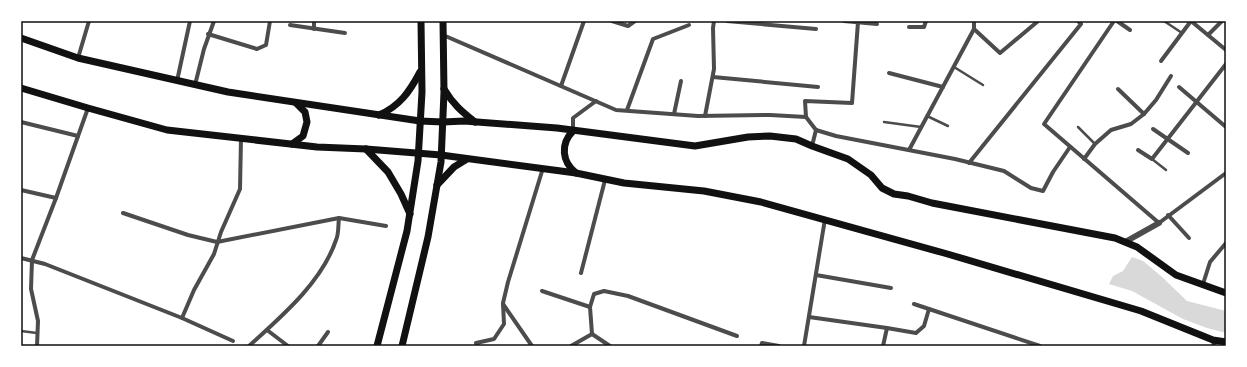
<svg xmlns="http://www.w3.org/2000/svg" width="1247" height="367" viewBox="0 0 1247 367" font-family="Figtree,sans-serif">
  <rect width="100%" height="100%" fill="#fff"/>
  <polygon fill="#d9d9d9" points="1132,257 1143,261 1161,276 1187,301 1226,311 1226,333 1207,328 1183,319 1132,291 1109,284 1113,276 1123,271"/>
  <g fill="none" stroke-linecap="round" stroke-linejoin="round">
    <g stroke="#4c4c4c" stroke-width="2.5">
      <polyline points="1164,21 1182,33"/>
      <polyline points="954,67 983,85"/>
      <polyline points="927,116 948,126"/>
      <polyline points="884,122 921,127"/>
      <polyline points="1078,127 1095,144"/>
      <polyline points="1152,159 1166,170"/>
      <polyline points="21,331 37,333"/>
    </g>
    <g stroke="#4c4c4c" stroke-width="4">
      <polyline points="612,21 628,26 635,21"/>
      <polyline points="727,21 816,29"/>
      <polyline points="844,21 877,24"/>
      <polyline points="974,21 974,29 1000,53 1037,22"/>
      <polyline points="1114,21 1044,124 1159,223 1226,173"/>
      <polyline points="1117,21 1130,30"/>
      <polyline points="1191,21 1226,50"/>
      <polyline points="290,25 345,33"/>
      <polyline points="909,27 924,27 926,21"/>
      <polyline points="314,29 314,21"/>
      <polyline points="208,34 257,49 266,45 270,21"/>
      <polyline points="443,35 616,110 698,116 770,115 806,117"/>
      <polyline points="1208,35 1222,21"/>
      <polyline points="78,58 89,21"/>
      <polyline points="1161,61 1191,21"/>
      <polyline points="889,73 943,87"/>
      <polyline points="713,77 818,87"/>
      <polyline points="177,81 190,21"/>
      <polyline points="195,85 204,49 214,21"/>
      <polyline points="561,86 584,21"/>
      <polyline points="1179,87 1226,127"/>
      <polyline points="1118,89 1144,114"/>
      <polyline points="627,110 653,39 689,25"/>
      <polyline points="674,114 681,81"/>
      <polyline points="705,116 714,69 713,28 714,21"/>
      <polyline points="21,122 78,136"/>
      <polyline points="1153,129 1188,153"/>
      <polyline points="816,130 836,136 955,159 1004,171 1031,188 1043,191 1053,172 1070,147"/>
      <polyline points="816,130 806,117 805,101 852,103 858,22"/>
      <polyline points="573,131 573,118 596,101"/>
      <polyline points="812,146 816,130"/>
      <polyline points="909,150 974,29"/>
      <polyline points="1138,150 1152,159 1226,64"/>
      <polyline points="1084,159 1095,144 1111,130 1131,124 1144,114 1156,100 1171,76"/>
      <polyline points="969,163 1081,24 1078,21"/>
      <polyline points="21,190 56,198"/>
      <polyline points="123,213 188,235 217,242 339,218 386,226"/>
      <polyline points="1168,215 1189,238"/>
      <polyline points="21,258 45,264 182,318 194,290 214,254 221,232 240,189 241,138"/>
      <polyline points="581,273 605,180"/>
      <polyline points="816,275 891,288"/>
      <polyline points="1203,284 1210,262 1226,243"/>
      <polyline points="542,291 590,307"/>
      <polyline points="503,304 532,346"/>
      <polyline points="914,304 1040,346"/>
      <polyline points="809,317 887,328 916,333 924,326 929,309"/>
      <polyline points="182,318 233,341"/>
      <polyline points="267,330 288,346"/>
      <polyline points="592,334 610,346"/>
      <polyline points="1213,340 1214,346"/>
      <polyline points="37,346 38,321 31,289 32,260 56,198 88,108"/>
      <path d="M 249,346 C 282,316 322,282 336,240 C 339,234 338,225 339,218"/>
      <polyline points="318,346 328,332"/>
      <polyline points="478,346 476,343 494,339 504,324 503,303 508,282 543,168"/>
      <polyline points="571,346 592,334 590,307 594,294 604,291 628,296 737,336"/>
      <polyline points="761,346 762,343 779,346"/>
      <polyline points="804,346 825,219"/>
      <polyline points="883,346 887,328"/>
    </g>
    <polyline stroke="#4c4c4c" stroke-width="6" points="1125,242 1159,223"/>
    <g stroke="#111" stroke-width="7">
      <polyline points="21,38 78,58 228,92 420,121 443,122 464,121 557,128 695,146 748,137 770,136 796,139 812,146 848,159 871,175 882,188 894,194 908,196 932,203 1115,238 1137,247 1176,275 1226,293"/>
      <polyline points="21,88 88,108 167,130 317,147 366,149 441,155 576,173 624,183 704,191 761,202 944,253 1141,311 1213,340 1226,342"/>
      <path d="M 573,131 C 560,144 562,162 576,173"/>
      <polyline points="292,144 303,136 307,122 305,112 296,103"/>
    </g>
    <g stroke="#111" stroke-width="7">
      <path d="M 444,89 C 453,104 461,111 475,122"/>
      <path d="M 379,115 C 400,106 410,91 420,72"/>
      <polyline points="366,149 388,172 401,194 410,214"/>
      <polyline points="437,185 454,167 467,159"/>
      <polyline points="377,346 407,231 418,161 422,92 421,21"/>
      <polyline points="402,346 428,237 441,162 444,92 443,21"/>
    </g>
  </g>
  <rect width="1247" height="367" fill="none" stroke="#ffffff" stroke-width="44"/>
  <rect x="22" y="22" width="1203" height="323" fill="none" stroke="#111" stroke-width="1.5"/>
</svg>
